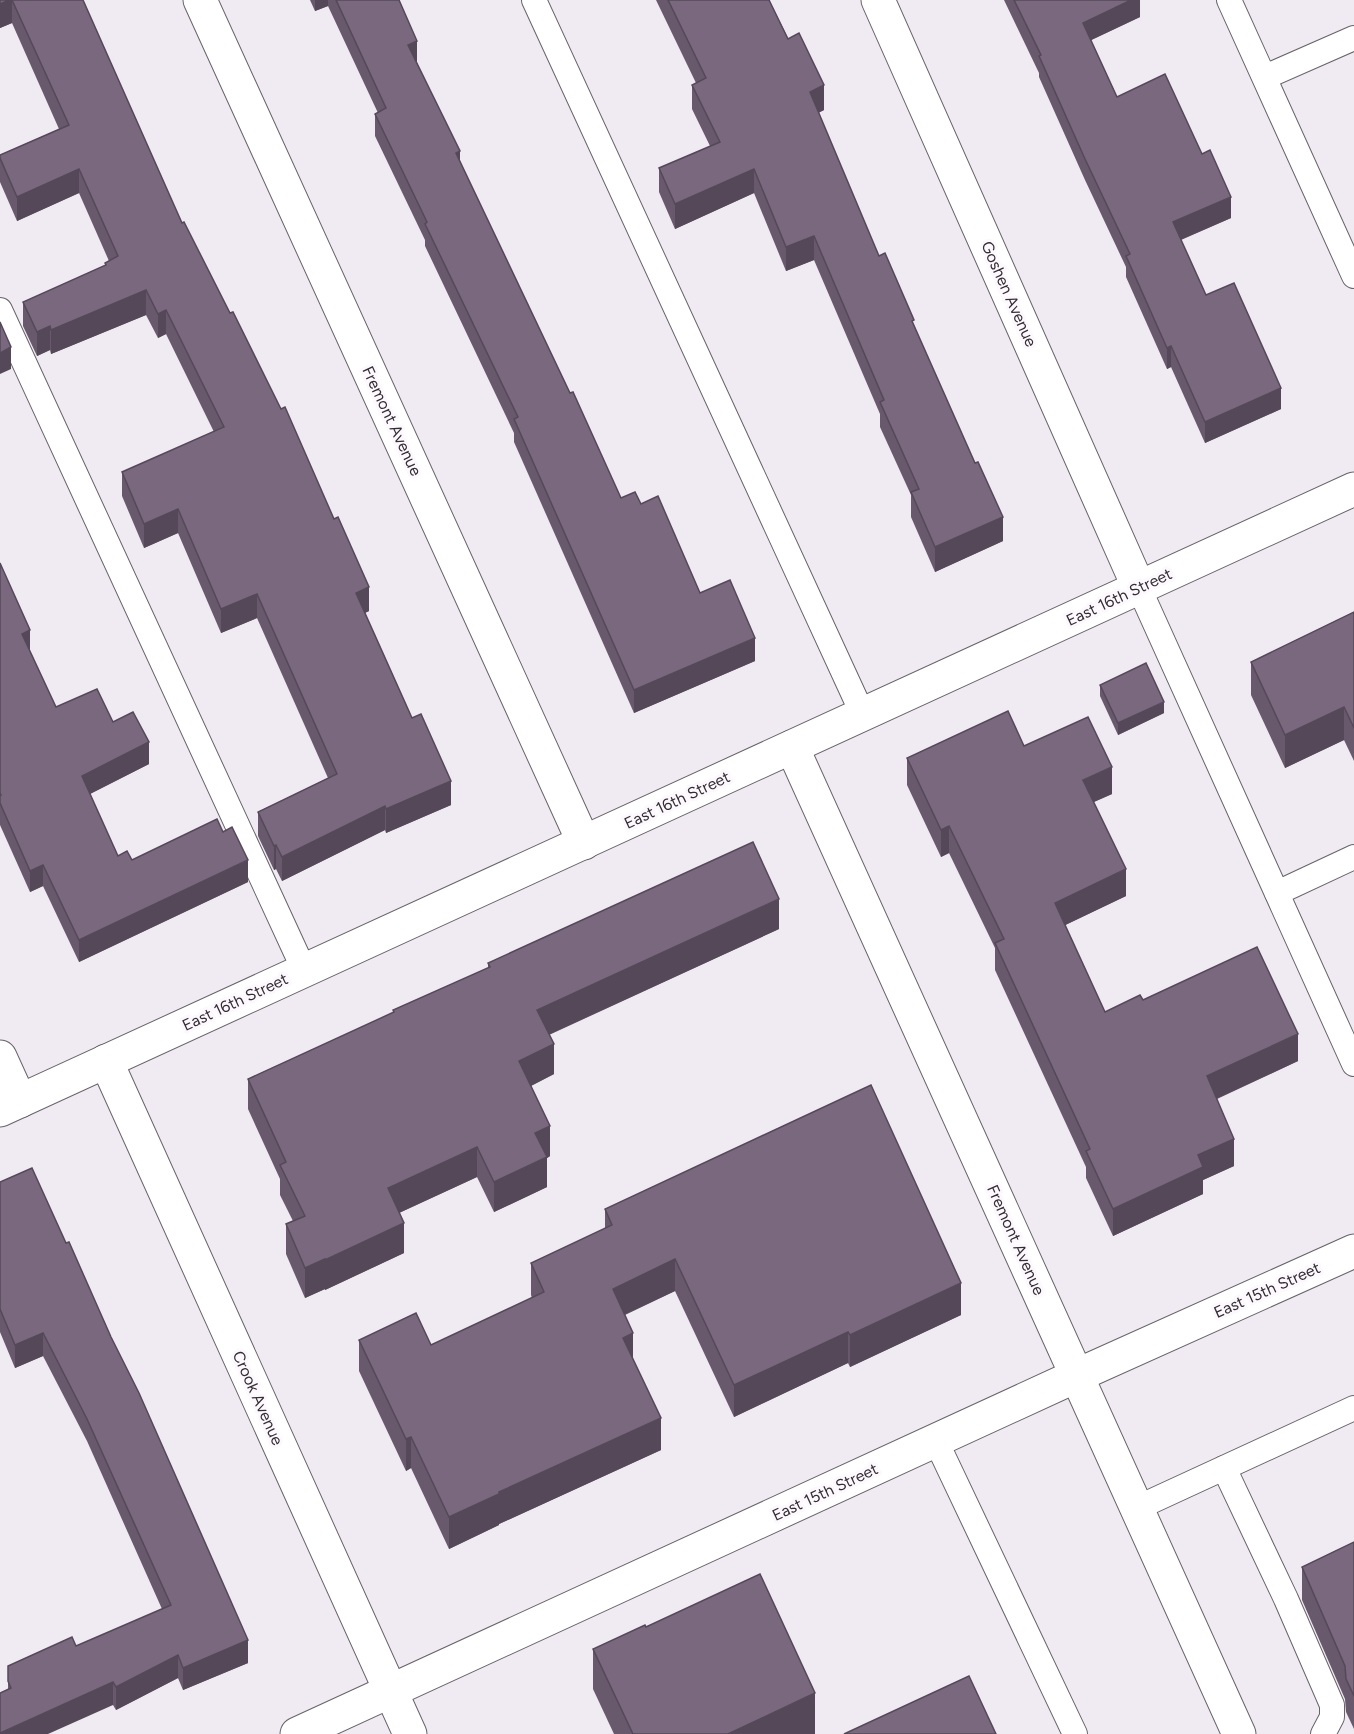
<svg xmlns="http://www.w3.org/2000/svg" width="1354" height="1734" viewBox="0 0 1354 1734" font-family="Figtree,sans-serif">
  <rect width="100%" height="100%" fill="#f0eaf2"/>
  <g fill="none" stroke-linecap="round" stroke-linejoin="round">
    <defs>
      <g id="lane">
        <polyline points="534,0 863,715"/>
        <polyline points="1229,0 1354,276"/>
        <polyline points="1265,77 1354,38"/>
        <polyline points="0,310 304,970"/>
        <polyline points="1139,588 1354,1064"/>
        <polyline points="1277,893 1354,857"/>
        <polyline points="936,1441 1075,1734"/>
        <polyline points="1224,1468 1286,1599 1332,1705 1332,1717 1323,1734"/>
        <polyline points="1137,1508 1354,1408"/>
      </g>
      <g id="street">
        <polyline points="200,0 584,843"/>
        <polyline points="878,0 1139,588"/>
        <polyline points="792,747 1239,1734"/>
        <polyline points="0,1057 20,1101"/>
        <polyline points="106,1061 410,1734"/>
        <polyline points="0,1110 1354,489"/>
        <polyline points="297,1734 1078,1375 1354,1251"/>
      </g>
    </defs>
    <use href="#lane" stroke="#686269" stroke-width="26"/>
    <use href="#street" stroke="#686269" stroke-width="35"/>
    <use href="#lane" stroke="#fff" stroke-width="24"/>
    <use href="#street" stroke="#fff" stroke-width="33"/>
  </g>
  <g fill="#69596d">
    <polygon points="0,0 83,0 182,223 369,611 365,613 451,805 386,833 385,830 282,881 276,869 274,870 258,836 258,812 328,778 257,618 221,633 178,533 144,548 122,496 122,472 214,432 166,334 158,338 146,315 51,354 50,350 37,356 23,326 23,302 105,266 105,263 109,261 79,193 17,221 0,182 0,155 59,129 12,23 0,28"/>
    <polygon points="310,0 399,0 417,63 460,162 570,393 621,498 641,504 700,593 755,661 634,713 514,442 514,433 425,246 425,240 375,136 375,114 378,113 328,6 315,11"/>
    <polygon points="656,0 769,0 824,110 818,113 879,256 914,326 1003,541 935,572 911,517 911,495 880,427 880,414 814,260 786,271 754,193 675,229 659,192 659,168 710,146 692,109 692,85 696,83"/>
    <polygon points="1004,0 1140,0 1140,17 1091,40 1117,97 1231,218 1181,240 1206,295 1281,409 1205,443 1171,367 1167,369 1126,277 1126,267 1085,180 1039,77 1039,73"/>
    <polygon points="0,563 30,652 56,707 113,722 149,764 90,794 118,856 132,860 248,882 79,962 43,886 30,892 0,825"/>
    <polygon points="1354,612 1354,761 1344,740 1285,768 1251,695 1251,662"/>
    <polygon points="1100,685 1164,713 1118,735 1100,696"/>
    <polygon points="1024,746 1112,794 1093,802 1126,896 1065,925 1105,1012 1143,1000 1298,1061 1217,1099 1234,1166 1203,1180 1203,1194 1113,1236 1086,1178 1086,1167 995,970 995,948 949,853 941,857 907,785 907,758"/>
    <polygon points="779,929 549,1035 554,1074 531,1086 550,1156 547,1158 547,1187 494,1212 477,1177 399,1213 404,1253 325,1290 325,1289 305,1298 286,1254 286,1224 293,1221 280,1195 280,1179 248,1109 248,1079 393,1013 393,1010 488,968 488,963"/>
    <polygon points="0,1182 248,1663 183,1690 178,1678 116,1710 113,1705 8,1690 8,1666 76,1646 162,1609 87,1441 43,1356 15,1368 0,1332"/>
    <polygon points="605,1209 961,1315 850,1367 848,1363 734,1417 675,1291 625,1315 633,1359 661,1450 499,1524 499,1525 449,1549 411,1468 406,1471 359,1371 359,1340 431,1345 532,1298 531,1295 531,1263 605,1229"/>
    <polygon points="1354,1542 1354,1729 1346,1712 1345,1699 1302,1600 1302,1567"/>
    <polygon points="646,1627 815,1734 614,1734 593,1689 593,1649"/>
  </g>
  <g fill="#554959">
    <polygon points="9,0 12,0 12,23 0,28 0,4"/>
    <polygon points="315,0 328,0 328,6 315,11"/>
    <polygon points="1131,0 1140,0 1140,17 1083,44 1083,23"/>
    <polygon points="417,41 417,63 408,45"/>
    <polygon points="824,85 824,110 810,117 810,92"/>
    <polygon points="460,151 460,174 456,153"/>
    <polygon points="79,169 79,193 17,221 17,197"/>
    <polygon points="754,169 754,193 675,229 675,204"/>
    <polygon points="1231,197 1231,218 1173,243 1173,222"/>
    <polygon points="814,236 814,260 786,271 786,247"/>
    <polygon points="146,290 146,315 51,354 51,330"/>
    <polygon points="166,310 166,334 158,338 158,314"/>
    <polygon points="50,326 50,350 37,356 37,332"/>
    <polygon points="1171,346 1171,367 1167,369 1167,348"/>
    <polygon points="11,347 11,369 0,374 0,353"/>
    <polygon points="1281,388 1281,409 1205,443 1205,422"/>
    <polygon points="178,509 178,533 144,548 144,524"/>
    <polygon points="1003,517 1003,541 935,572 935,547"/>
    <polygon points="369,587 369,611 356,617 356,593"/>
    <polygon points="257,594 257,618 221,633 221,609"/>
    <polygon points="30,630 30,652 22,634"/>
    <polygon points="755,638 755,661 634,713 634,690"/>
    <polygon points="1164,702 1164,713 1118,735 1118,723"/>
    <polygon points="1344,707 1344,740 1285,768 1285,735"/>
    <polygon points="149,742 149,764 82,798 82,776"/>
    <polygon points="1112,767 1112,794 1083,807 1083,780"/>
    <polygon points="451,781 451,805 386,833 386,809"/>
    <polygon points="385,806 385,830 282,881 282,857"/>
    <polygon points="949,826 949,853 941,857 941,830"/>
    <polygon points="276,845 276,869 274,870 274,846"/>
    <polygon points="248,860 248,882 79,962 79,940"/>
    <polygon points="43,865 43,886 30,892 30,871"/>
    <polygon points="1126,869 1126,896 1055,930 1055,903"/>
    <polygon points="779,899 779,929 537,1040 537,1010"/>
    <polygon points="1298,1034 1298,1061 1207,1103 1207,1076"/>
    <polygon points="554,1044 554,1074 519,1092 519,1061"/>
    <polygon points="550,1126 550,1156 547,1158 547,1187 494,1212 494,1182 535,1133"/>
    <polygon points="1234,1139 1234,1166 1203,1180 1203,1194 1113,1236 1113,1209 1198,1155"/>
    <polygon points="477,1147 477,1177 388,1218 388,1188"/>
    <polygon points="404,1223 404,1253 325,1290 325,1260"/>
    <polygon points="325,1259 325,1289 305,1298 305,1268"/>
    <polygon points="675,1259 675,1291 613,1320 613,1289"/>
    <polygon points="961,1283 961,1315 850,1367 850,1335"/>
    <polygon points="848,1332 848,1363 734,1417 734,1385"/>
    <polygon points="43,1333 43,1356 15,1368 15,1345"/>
    <polygon points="633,1333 633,1365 623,1338"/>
    <polygon points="661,1418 661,1450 499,1524 499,1525 449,1549 449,1517 499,1492"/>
    <polygon points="411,1437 411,1468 406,1471 406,1439"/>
    <polygon points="248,1640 248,1663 183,1690 183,1668"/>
    <polygon points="178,1655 178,1678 116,1710 116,1687"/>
    <polygon points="113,1682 113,1705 48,1734 0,1734 0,1733"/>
    <polygon points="815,1693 815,1734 728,1734"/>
  </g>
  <g fill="#7a687f" stroke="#554959" stroke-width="1.5">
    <polygon points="0,0 9,0 0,4"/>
    <polygon points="12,0 83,0 182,223 184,222 230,313 233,312 281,409 285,407 334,519 338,517 369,587 356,593 412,718 421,714 451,781 386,809 385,806 282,857 276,845 274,846 258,812 337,774 257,594 221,609 178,509 144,524 122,472 224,427 166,310 158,314 146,290 51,330 50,326 37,332 23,302 106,265 105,263 118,256 79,169 17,197 0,158 0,155 69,125"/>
    <polygon points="336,0 399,0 417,41 408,45 460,151 456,153 570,393 573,392 621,498 635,492 641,504 658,496 700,593 730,580 755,638 634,690 514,419 518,417 425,224 427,222 375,114 386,108"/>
    <polygon points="668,0 769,0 788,39 799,33 824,85 810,92 879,256 885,253 914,320 912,321 975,463 978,462 1003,517 935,547 911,492 919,489 880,402 884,400 814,236 786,247 754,169 675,204 659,168 720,142 692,85 706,78"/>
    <polygon points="1014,0 1131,0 1083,23 1117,97 1165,74 1202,154 1210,150 1231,197 1173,222 1206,295 1234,283 1281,388 1205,422 1171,346 1167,348 1126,256 1130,254 1085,159 1039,56 1041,55"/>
    <polygon points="0,322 11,347 0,353"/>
    <polygon points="0,563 30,630 22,634 56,707 97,689 113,722 133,712 149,742 82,776 118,856 127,851 132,860 217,819 223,832 232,827 248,860 79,940 43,865 30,871 0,803 0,795 1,795 0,793"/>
    <polygon points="1354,612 1354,728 1344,707 1285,735 1251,662"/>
    <polygon points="1146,663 1164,702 1118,723 1100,685"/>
    <polygon points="1008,711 1024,746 1088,717 1112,767 1083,780 1126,869 1055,903 1105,1012 1140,995 1143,1000 1257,947 1298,1034 1207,1076 1234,1139 1198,1155 1203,1167 1113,1209 1086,1151 1090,1149 995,943 1004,939 949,826 941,830 907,758"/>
    <polygon points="753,842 779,899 537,1010 554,1044 519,1061 550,1126 535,1133 547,1157 494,1182 477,1147 388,1188 404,1223 325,1260 325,1259 305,1268 286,1224 305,1216 280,1165 286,1162 248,1079 394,1012 393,1010 490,967 488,963"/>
    <polygon points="871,1085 961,1283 850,1335 848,1332 734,1385 675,1259 613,1289 633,1333 623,1338 661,1418 499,1492 499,1494 449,1517 411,1437 406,1439 359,1340 416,1313 431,1345 544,1292 531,1263 612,1225 605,1209"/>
    <polygon points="32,1168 66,1243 69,1242 111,1337 139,1393 248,1640 183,1668 178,1655 116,1687 113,1682 0,1733 0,1693 11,1688 8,1681 8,1666 72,1637 76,1646 171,1605 87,1419 43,1333 15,1345 0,1309 0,1182"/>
    <polygon points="1354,1542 1354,1696 1346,1679 1345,1666 1302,1567"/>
    <polygon points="760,1574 815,1693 728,1734 633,1734 593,1649 645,1625 646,1627"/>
    <polygon points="969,1676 996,1734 844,1734"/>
  </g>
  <g text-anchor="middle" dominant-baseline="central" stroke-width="6" stroke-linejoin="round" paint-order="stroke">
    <g font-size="16" fill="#322f32" stroke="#fdf8fe">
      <text transform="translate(1009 294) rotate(66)">Goshen Avenue</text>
      <text transform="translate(392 421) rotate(65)">Fremont Avenue</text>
      <text transform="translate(1119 597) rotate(-25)">East 16th Street</text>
      <text transform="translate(677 800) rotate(-25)">East 16th Street</text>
      <text transform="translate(235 1002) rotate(-25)">East 16th Street</text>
      <text transform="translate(1016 1240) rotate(66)">Fremont Avenue</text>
      <text transform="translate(1267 1290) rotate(-24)">East 15th Street</text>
      <text transform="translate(258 1398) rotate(66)">Crook Avenue</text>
      <text transform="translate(825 1492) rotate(-25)">East 15th Street</text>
    </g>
  </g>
</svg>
